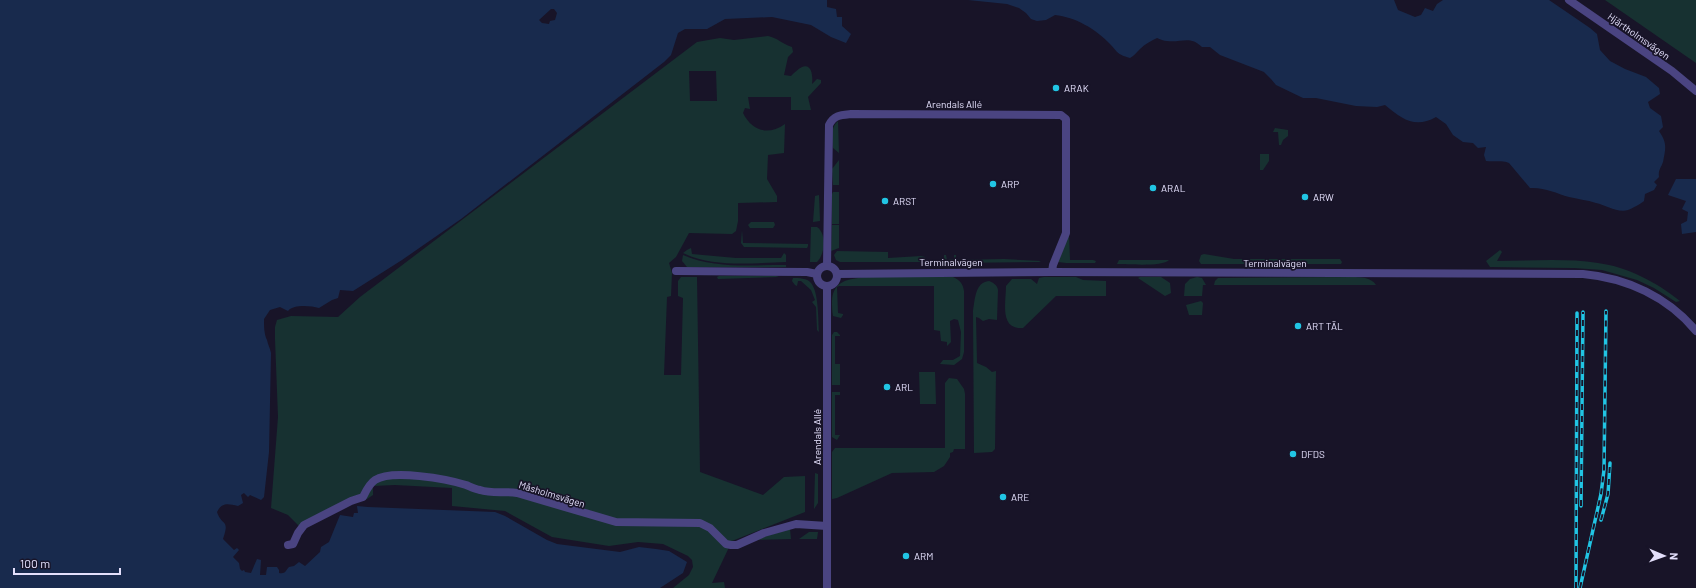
<svg xmlns="http://www.w3.org/2000/svg" width="1696" height="588" viewBox="0 0 1696 588" font-family="Barlow,sans-serif">
  <rect width="100%" height="100%" fill="#181428"/>
  <g fill="#173131" fill-rule="evenodd">
    <polygon points="1605,0 1696,0 1696,63"/>
    <path d="M 768,36 C 778,38 782,44 792,47 L 793,52 L 788,57 L 784,75 L 791,76 C 794,73 798,69 802,67 C 812,63 813,77 812,84 L 817,79 L 821,80 L 821,83 L 808,97 L 811,110 L 791,110 L 791,97 L 748,97 L 750,109 L 745,108 L 743,113 C 752,131 768,136 785,124 L 784,153 L 768,155 L 767,179 L 777,196 L 777,202 L 738,203 L 738,221 L 736,231 L 732,234 L 689,233 L 676,257 L 669,263 L 672,273 L 671,296 L 667,297 L 664,375 L 681,375 L 683,298 L 678,296 L 678,281 L 681,277 L 697,277 L 700,472 L 763,495 L 784,477 L 805,476 L 805,512 L 732,541 L 712,583 L 724,582 L 725,588 L 673,588 L 689,575 L 693,567 L 692,560 L 688,556 L 663,544 L 638,542 L 609,546 L 552,537 L 505,511 L 452,506 L 452,488 L 395,485 L 373,486 L 373,495 L 367,499 L 360,495 L 300,527 L 288,515 L 271,508 L 278,417 L 275,339 L 275,327 L 277,320 L 291,316 L 338,317 L 360,297 L 697,42 L 720,38 L 734,40 ZM 689,71 L 716,71 L 717,101 L 690,101 Z"/>
    <path d="M 838,121 L 839,153 L 833,148 C 832,138 830,128 838,121 Z"/>
    <polygon points="1275,128 1288,130 1288,136 1283,140 1281,145 1279,145 1278,132 1273,132"/>
    <polygon points="1260,154 1269,154 1269,161 1263,170 1260,170"/>
    <polygon points="839,160 839,185 833,185 832,169"/>
    <polygon points="833,192 839,192 839,224 832,224 832,194"/>
    <polygon points="819,195 820,221 813,222 815,196"/>
    <polygon points="751,222 774,222 775,225 773,228 750,228 748,225"/>
    <polygon points="832,225 839,225 839,248 831,251"/>
    <path d="M 811,227 L 817,227 C 827,234 825,254 817,262 L 810,262 Z"/>
    <polygon points="742,230 743,243 808,244 808,246 807,248 744,247 741,243"/>
    <polygon points="1069,234 1070,260 1093,260 1096,261 1095,263 1066,263 1058,262"/>
    <path d="M 691,248 L 692,254 L 736,258 L 781,258 L 784,253 L 786,255 L 786,262 C 753,263 714,268 683,253 L 687,250 Z"/>
    <path d="M 1500,250 L 1502,252 L 1497,261 C 1530,261 1565,258 1598,263 C 1628,267 1656,282 1680,301 L 1676,302 L 1654,288 L 1637,280 L 1602,270 L 1574,268 L 1490,267 L 1486,261 Z"/>
    <polygon points="837,251 888,252 888,258 921,256 925,257 927,262 840,262 836,260 834,255"/>
    <polygon points="1204,254 1234,259 1340,259 1342,262 1341,264 1201,264 1199,261 1201,255"/>
    <path d="M 683,255 C 715,269 751,265 786,265 L 786,267 L 687,267 L 682,261 Z"/>
    <polygon points="944,255 946,255 947,260 954,259 954,255 956,255 956,260 1004,259 1041,261 1039,262 948,263 944,260"/>
    <path d="M 1119,260 L 1169,260 C 1163,267 1128,264 1117,264 Z"/>
    <polygon points="719,276 776,276 779,277 718,279 717,277"/>
    <path d="M 866,277 L 953,277 C 960,280 963,284 964,291 L 964,352 L 962,359 L 954,365 L 940,364 L 943,360 L 953,360 L 960,356 L 961,332 L 958,320 L 954,319 L 950,321 L 951,342 L 947,346 L 947,342 L 941,341 L 940,331 L 934,330 L 934,286 L 839,286 L 837,287 L 838,313 L 843,314 L 843,315 L 841,318 L 833,316 C 832,311 832,306 832,301 C 833,280 849,279 866,277 Z"/>
    <path d="M 1044,277 L 1076,277 L 1083,280 L 1106,281 L 1106,296 L 1056,296 L 1023,328 C 999,330 1006,302 1006,286 L 1012,279 L 1031,279 L 1037,284 L 1039,278 Z"/>
    <polygon points="1140,277 1161,277 1170,283 1171,293 1165,296 1138,278"/>
    <polygon points="1197,277 1202,278 1206,285 1203,285 1202,296 1184,296 1185,284 1190,279"/>
    <path d="M 1352,277 C 1360,277 1371,277 1376,285 L 1214,285 L 1215,281 L 1218,278 Z"/>
    <path d="M 793,278 C 799,278 807,278 811,283 C 819,293 818,319 819,332 L 817,330 L 816,307 L 812,302 L 815,300 L 811,290 L 801,281 L 798,281 L 797,286 L 795,285 L 792,281 Z"/>
    <path d="M 989,281 C 994,283 997,285 998,290 L 997,320 L 989,319 L 983,321 L 979,318 L 976,317 L 977,363 L 986,367 L 992,372 L 996,371 L 995,449 L 992,452 L 974,453 L 973,311 C 975,300 975,282 989,281 Z"/>
    <polygon points="1201,301 1203,303 1202,315 1189,315 1186,305"/>
    <polygon points="834,332 837,332 840,335 840,336 835,336 835,364 840,364 840,385 832,385 832,335"/>
    <polygon points="919,372 935,372 936,404 920,404"/>
    <polygon points="949,378 957,379 964,389 965,394 965,449 954,449 953,452 950,453 950,457 944,466 934,472 892,473 837,498 832,499 832,452 835,448 945,448 945,383"/>
    <polygon points="832,392 840,392 840,395 835,395 835,435 840,435 837,440 832,437"/>
    <polygon points="815,473 818,474 818,503 814,509"/>
    <polygon points="790,529 791,539 753,540"/>
    <polygon points="809,532 818,532 817,539 799,539"/>
  </g>
  <g fill="#182a4d" fill-rule="evenodd">
    <path d="M 0,0 L 827,0 L 827,7 L 836,9 L 837,17 L 842,17 L 842,26 L 851,34 L 846,43 L 831,37 L 811,25 L 772,17 L 725,19 L 707,29 L 685,29 L 678,33 L 671,55 L 664,62 L 461,219 L 402,260 L 353,291 L 340,290 L 338,298 L 332,300 L 319,308 C 311,306 294,304 288,311 L 280,307 L 270,310 L 264,319 C 264,326 264,334 267,340 C 268,345 270,348 271,353 L 269,452 L 264,497 L 261,500 L 250,495 L 248,497 L 244,493 L 241,495 L 243,503 L 238,506 C 228,504 222,502 217,512 C 222,527 230,518 223,539 L 234,550 L 237,548 L 239,550 L 233,557 L 239,563 L 240,569 L 242,571 L 244,570 L 245,572 L 251,573 L 257,559 L 261,560 L 260,575 L 266,575 L 267,567 L 277,567 L 279,570 L 279,573 C 286,574 285,571 289,567 L 294,566 L 299,562 L 305,566 L 320,552 L 321,547 L 329,542 L 340,515 L 353,517 L 354,513 L 358,513 L 357,506 L 368,507 L 495,512 L 505,516 L 547,540 L 557,544 L 620,552 L 639,547 L 656,549 L 669,551 L 687,562 L 683,573 L 660,588 L 0,588 ZM 551,9 L 554,9 L 557,13 L 555,20 L 550,21 L 549,24 L 542,23 L 539,20 Z"/>
    <path d="M 968,0 L 1394,0 L 1398,10 L 1415,17 L 1421,15 L 1425,8 L 1433,11 L 1437,4 L 1443,0 L 1549,0 L 1590,28 L 1597,34 L 1600,50 L 1610,61 L 1625,69 L 1646,77 L 1659,88 L 1660,94 L 1648,102 L 1650,108 L 1661,116 L 1663,127 L 1659,131 C 1667,143 1666,147 1663,162 C 1661,168 1658,170 1659,177 L 1654,182 L 1657,185 L 1654,190 L 1645,194 L 1644,201 C 1640,204 1633,208 1628,210 C 1617,213 1606,205 1596,203 C 1587,200 1577,199 1569,197 C 1556,193 1544,187 1530,188 L 1509,163 C 1502,160 1494,162 1486,161 L 1484,155 L 1486,147 L 1478,148 L 1473,143 L 1463,142 L 1453,135 L 1446,124 L 1436,117 C 1415,129 1402,119 1385,105 L 1377,107 L 1356,106 L 1316,98 L 1303,98 L 1276,85 L 1271,79 L 1264,72 L 1220,55 L 1210,47 L 1202,47 C 1190,35 1181,43 1167,41 C 1164,41 1160,39 1157,38 C 1151,41 1145,44 1140,49 C 1136,53 1134,56 1130,58 C 1116,54 1118,52 1110,44 C 1096,29 1075,17 1055,15 L 1046,20 L 1037,21 L 1031,19 L 1026,13 L 1019,8 L 1007,4 Z"/>
    <polygon points="1676,179 1696,179 1696,232 1682,234 1681,224 1687,221 1688,212 1682,209 1686,201 1668,195"/>
  </g>
  <g fill="none" stroke-linecap="round" stroke-linejoin="round">
    <g stroke="#4a4481" stroke-width="8">
      <polyline points="1569,0 1672,71 1696,91"/>
      <path d="M 827,266 L 829,125 C 834,115 841,115 851,114 L 1061,115 L 1066,119 L 1066,233 L 1053,265 L 1052,272"/>
      <circle cx="827" cy="276" r="10"/>
      <polyline points="676,271 807,272 817,274"/>
      <path d="M 837,274 L 1052,272 L 1583,274 C 1627,278 1668,297 1696,331"/>
      <path d="M 288,545 L 293,544 L 298,533 L 304,525 L 351,501 L 363,497 C 366,491 369,484 375,480 C 392,469 447,479 466,485 C 471,487 475,489 480,490 C 492,494 505,491 517,493 L 616,522 L 700,523 L 710,528 L 726,544 L 731,545 L 737,545 L 764,533 L 796,524 L 827,526"/>
      <polyline points="827,588 827,286"/>
    </g>
    <defs>
      <g id="rail">
        <polyline points="1581,506 1583,312"/>
        <polyline points="1601,520 1608,494 1610,463"/>
        <polyline points="1576,588 1577,313"/>
        <polyline points="1580,588 1601,494 1604,470 1606,311"/>
      </g>
    </defs>
    <use href="#rail" stroke="#21c5e4" stroke-width="3.5"/>
    <use href="#rail" stroke="#181428" stroke-width="2" stroke-dasharray="6" stroke-linecap="butt"/>
  </g>
  <g fill="#21c5e4" stroke="#181428" stroke-width="1.5">
    <circle cx="1056" cy="88" r="4"/>
    <circle cx="993" cy="184" r="4"/>
    <circle cx="1153" cy="188" r="4"/>
    <circle cx="1305" cy="197" r="4"/>
    <circle cx="885" cy="201" r="4"/>
    <circle cx="1298" cy="326" r="4"/>
    <circle cx="887" cy="387" r="4"/>
    <circle cx="1293" cy="454" r="4"/>
    <circle cx="1003" cy="497" r="4"/>
    <circle cx="906" cy="556" r="4"/>
  </g>
  <g text-anchor="middle" dominant-baseline="central" stroke-width="3.5" stroke-linejoin="round" paint-order="stroke">
    <g font-size="10" fill="#e3dffb" stroke="#181428">
      <text transform="translate(1639 36) rotate(35)">Hjärtholmsvägen</text>
      <text x="954" y="104">Arendals Allé</text>
      <text x="951" y="262">Terminalvägen</text>
      <text x="1275" y="263">Terminalvägen</text>
      <text transform="translate(817 437) rotate(-90)">Arendals Allé</text>
      <text transform="translate(552 494) rotate(17)">Måsholmsvägen</text>
    </g>
    <g font-size="10" fill="#e3dffb" stroke="#181428" text-anchor="start">
      <text x="1064" y="88">ARAK</text>
      <text x="1001" y="184">ARP</text>
      <text x="1161" y="188">ARAL</text>
      <text x="1313" y="197">ARW</text>
      <text x="893" y="201">ARST</text>
      <text x="1306" y="326">ART TÄL</text>
      <text x="895" y="387">ARL</text>
      <text x="1301" y="454">DFDS</text>
      <text x="1011" y="497">ARE</text>
      <text x="914" y="556">ARM</text>
    </g>
  </g>
  <g transform="translate(1664 556) rotate(92)" stroke="#181428" stroke-width="3" paint-order="stroke">
  <path d="M0-3L7 15L0 10L-7 15Z" fill="#e3dffb"/>
  <text y="-6" font-size="11" font-weight="bold" text-anchor="middle" fill="#e3dffb">N</text>
  </g>
  <path d="M14 568v6h106v-6" fill="none" stroke="#e3dffb" stroke-width="2"/>
  <text x="20" y="568" font-size="12" fill="#e3dffb" stroke="#181428" stroke-width="3" paint-order="stroke">100 m</text>
</svg>
